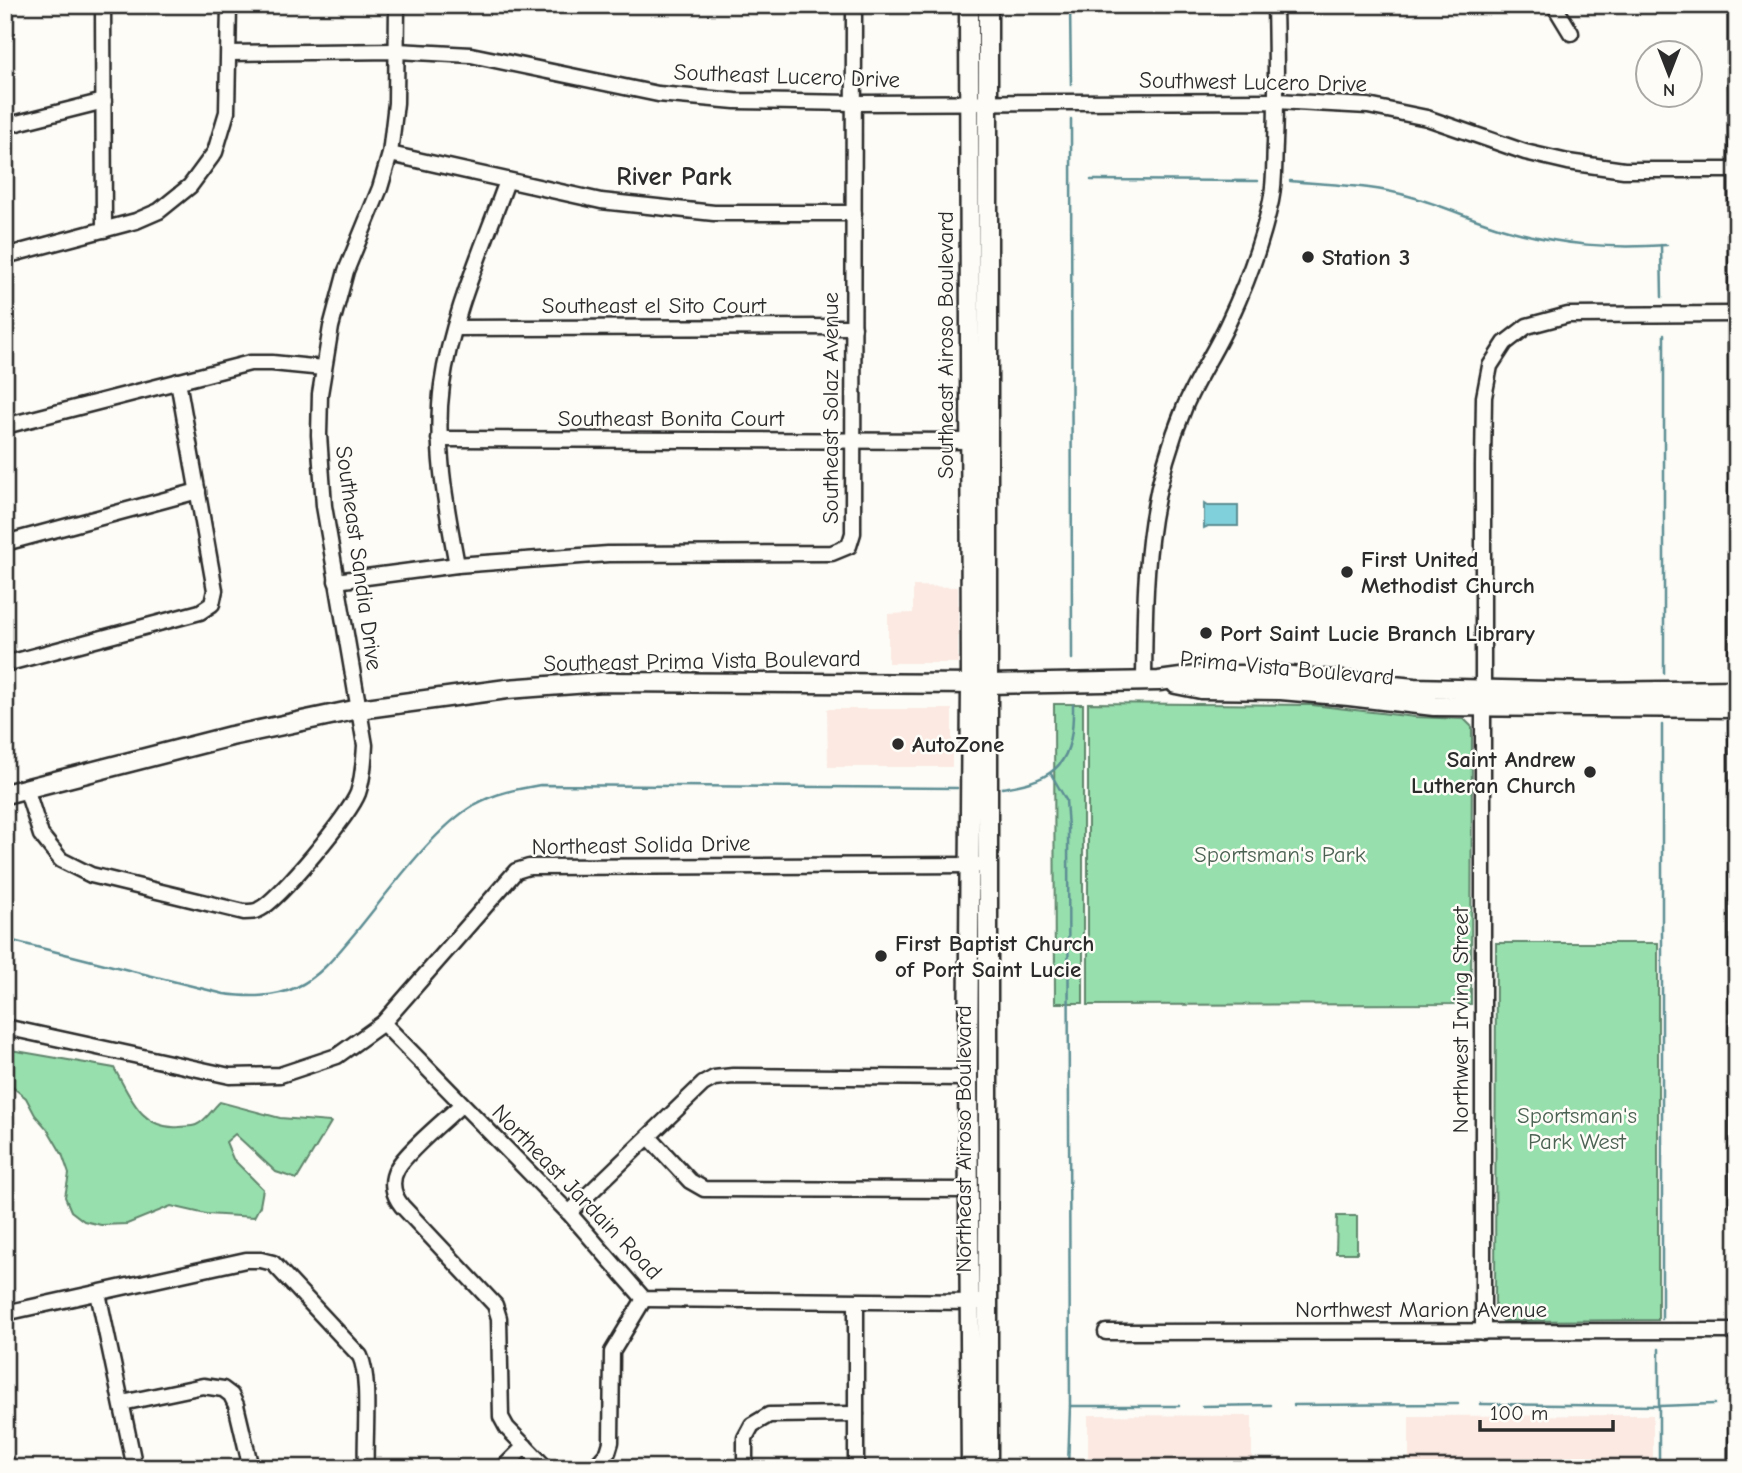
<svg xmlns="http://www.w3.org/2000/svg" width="1742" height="1473" viewBox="0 0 1742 1473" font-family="'Comic Neue',sans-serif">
  <rect width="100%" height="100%" fill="#fdfcf7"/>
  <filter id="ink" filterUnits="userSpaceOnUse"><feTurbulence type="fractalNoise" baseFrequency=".0143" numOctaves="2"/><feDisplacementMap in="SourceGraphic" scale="14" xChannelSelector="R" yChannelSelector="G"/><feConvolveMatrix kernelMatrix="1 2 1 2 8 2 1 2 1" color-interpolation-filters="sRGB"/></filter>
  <g filter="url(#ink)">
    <g fill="#fbe9e2">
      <polygon points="913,586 958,587 958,663 888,663 888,614 913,613"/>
      <polygon points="827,709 952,709 952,767 828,767"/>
      <polygon points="1088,1415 1252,1416 1252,1468 1088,1468"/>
      <polygon points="1653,1415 1653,1468 1409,1468 1409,1416"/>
    </g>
    <g fill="#97dfad" stroke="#61856c" stroke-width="2">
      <polygon points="1088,703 1312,705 1415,717 1464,719 1472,727 1471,1004 1088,1005"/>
      <polygon points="1054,704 1083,704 1083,1003 1055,1003"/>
      <polygon points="1496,943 1658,943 1658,1320 1503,1321 1495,1313"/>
      <path d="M 5,1049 L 114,1068 C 130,1096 141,1130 179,1127 C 184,1126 191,1127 196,1125 C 206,1121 212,1109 220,1102 L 280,1118 L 331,1122 L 297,1179 L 276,1172 L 235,1134 L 226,1142 L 233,1159 L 263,1189 L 260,1206 L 254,1217 L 206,1214 L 171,1206 L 127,1224 L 101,1225 L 84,1221 L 71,1211 L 65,1197 L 69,1174 L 62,1154 L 48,1130 L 35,1115 L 26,1098 L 5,1081 Z"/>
      <polygon points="1337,1216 1357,1216 1357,1253 1336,1253"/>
    </g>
    <polygon fill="#7fd0da" stroke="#5d8e94" stroke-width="2" points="1204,504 1207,506 1238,506 1238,526 1208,526 1204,528"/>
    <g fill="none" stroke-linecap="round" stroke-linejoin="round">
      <g stroke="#5d8e94" stroke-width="2.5">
        <polyline points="1070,5 1071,85"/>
        <polyline points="1071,119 1072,659"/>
        <polyline points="1091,180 1258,181"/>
        <path d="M 1290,181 C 1331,185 1373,185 1412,197 C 1445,206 1475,221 1508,230 C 1563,245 1610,249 1667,245"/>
        <polyline points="1661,245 1662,297"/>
        <polyline points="1664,334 1664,673"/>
        <polyline points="1662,725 1662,1319"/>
        <polyline points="1051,774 1066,800 1068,828 1070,1406 1068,1468"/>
        <path d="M 1002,788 C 1058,780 1074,762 1073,705"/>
        <path d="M 5,939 L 224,994 C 248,997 274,998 297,987 C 321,976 338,953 355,933 C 387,894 432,830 474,805 C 495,793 517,789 540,785 L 957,788"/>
        <polyline points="1659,1349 1659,1468"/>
        <polyline points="1480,1404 1659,1406 1715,1404"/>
        <polyline points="1294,1405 1458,1404"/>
        <polyline points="1070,1406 1179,1406"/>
        <polyline points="1202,1406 1271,1405"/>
      </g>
      <defs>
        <g id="minor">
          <polyline points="103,5 104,230"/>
          <polyline points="1554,5 1571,33"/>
          <polyline points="1736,5 1737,1201"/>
          <polyline points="230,53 397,51 471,55 658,94 735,101 854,103 1277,101 1368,106 1427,118 1525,152 1568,162 1624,170 1737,170"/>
          <polyline points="5,126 104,101"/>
          <polyline points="390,154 601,201 714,213 854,213"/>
          <polyline points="5,256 136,221 159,211 190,186 215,152 227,112 229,5"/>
          <polyline points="455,328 854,327"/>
          <polyline points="5,426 250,363 272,363 323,368"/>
          <polyline points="439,439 980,441"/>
          <polyline points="5,543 198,491"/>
          <path d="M 457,565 C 446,506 434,446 442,385 C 451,318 484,245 507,181"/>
          <polyline points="336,581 457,565 608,554 832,553 849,546 853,533 854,5"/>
          <polyline points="5,664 200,612 212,604 215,590 178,381"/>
          <path d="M 1144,681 C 1145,579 1145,502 1185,406 C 1198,376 1216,350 1229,321 C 1247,283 1262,242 1271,201 C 1275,182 1274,162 1275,143 C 1277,97 1276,51 1275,5"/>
          <path d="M 26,788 L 41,835 L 61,860 L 91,875 L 244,912 C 250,912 256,912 260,909 C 280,899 350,814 358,793 C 363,778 364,762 365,745 L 324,506 L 319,435 L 320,394 L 331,327 L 346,271 L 380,188 L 390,154 L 396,103 L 397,5"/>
          <polyline points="383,1023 569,1213 644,1299 979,1302"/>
          <polyline points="5,1027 230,1076 280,1075 337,1056 383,1023 516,871 529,867 979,865"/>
          <path d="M 461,1105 C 446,1119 405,1153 397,1169 C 390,1182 393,1195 402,1206 L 495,1305 L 499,1318 L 501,1417 L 507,1428 L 546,1468"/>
          <polyline points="649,1137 690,1181 704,1189 970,1190"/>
          <polyline points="569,1213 703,1084 714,1078 733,1076 968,1078"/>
          <polyline points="98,1293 135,1468"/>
          <path d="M 5,1313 L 246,1260 L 261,1260 L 273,1263 L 360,1356 C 371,1379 364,1438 366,1468"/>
          <polyline points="1106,1332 1737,1331"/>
          <polyline points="1483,1332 1483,465 1484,397 1490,366 1505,343 1527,326 1568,315 1737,314"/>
          <polyline points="122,1403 203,1386 223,1389 231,1395 236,1405 251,1468"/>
          <polyline points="5,1462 6,1468"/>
          <polyline points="503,1468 525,1446"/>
          <polyline points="594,1468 608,1452 611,1442 612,1352 644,1299"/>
          <polyline points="745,1468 745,1438 752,1425 769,1415 856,1414"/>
          <polyline points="856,1468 856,1302"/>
          <polyline points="1736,1468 1737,1392"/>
        </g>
        <g id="major">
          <polyline points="969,5 971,684 968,1078 971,1468"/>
          <polyline points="1176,684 1201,689 1281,690 1349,696 1434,706 1737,708"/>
          <polyline points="5,794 231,736 359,709 507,689 602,682 987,684 1159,681 1203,675 1281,675 1414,688 1591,692 1737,690"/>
          <polyline points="988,1468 988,5"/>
        </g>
      </defs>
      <use href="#minor" stroke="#2b2b2b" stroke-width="19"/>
      <use href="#major" stroke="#2b2b2b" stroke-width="23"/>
      <use href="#minor" stroke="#fdfcf7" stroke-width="14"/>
      <use href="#major" stroke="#fdfcf7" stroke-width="18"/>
    </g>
  </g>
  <g fill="#2b2b2b" stroke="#fdfcf7" stroke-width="2.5">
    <circle cx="1308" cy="257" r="7"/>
    <circle cx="1347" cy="572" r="7"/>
    <circle cx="1206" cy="633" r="7"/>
    <circle cx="898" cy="744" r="7"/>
    <circle cx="1590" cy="772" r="7"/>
    <circle cx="881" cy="956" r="7"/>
  </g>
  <g text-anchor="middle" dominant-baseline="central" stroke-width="5" stroke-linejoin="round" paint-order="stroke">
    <g font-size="23" fill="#2b2b2b" stroke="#fdfcf7">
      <text transform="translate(787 76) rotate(2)">Southeast Lucero Drive</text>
      <text transform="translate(1253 82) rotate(1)">Southwest Lucero Drive</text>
      <text x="654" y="305">Southeast el Sito Court</text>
      <text transform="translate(945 345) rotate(-90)">Southeast Airoso Boulevard</text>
      <text transform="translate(830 408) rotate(-90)">Southeast Solaz Avenue</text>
      <text x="671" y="418">Southeast Bonita Court</text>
      <text transform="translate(359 558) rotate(82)">Southeast Sandia Drive</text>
      <text transform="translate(702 661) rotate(-1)">Southeast Prima Vista Boulevard</text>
      <text transform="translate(1287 668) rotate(5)">Prima Vista Boulevard</text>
      <text transform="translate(641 845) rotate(-1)">Northeast Solida Drive</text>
      <text transform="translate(1460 1020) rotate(-90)">Northwest Irving Street</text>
      <text transform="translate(963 1139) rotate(-90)">Northeast Airoso Boulevard</text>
      <text transform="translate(577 1192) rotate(46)">Northeast Jardain Road</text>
      <text x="1421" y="1309">Northwest Marion Avenue</text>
    </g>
    <g font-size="23" font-weight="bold" fill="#2b2b2b" stroke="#fdfcf7" text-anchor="start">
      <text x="1322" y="257">Station 3</text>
      <text x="1361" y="559">First United<tspan x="1361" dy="26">Methodist Church</tspan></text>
      <text x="1220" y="633">Port Saint Lucie Branch Library</text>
      <text x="912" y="744">AutoZone</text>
      <text x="1576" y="759" text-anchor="end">Saint Andrew<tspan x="1576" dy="26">Lutheran Church</tspan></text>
      <text x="895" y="943">First Baptist Church<tspan x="895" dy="26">of Port Saint Lucie</tspan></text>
    </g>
    <g font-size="23" fill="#4b6152" stroke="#fdfcf7">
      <text x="1280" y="854">Sportsman's Park</text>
      <text x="1577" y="1115">Sportsman's<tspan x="1577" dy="26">Park West</tspan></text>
    </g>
    <g font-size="26" font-weight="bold" fill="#2b2b2b" stroke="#fdfcf7">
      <text x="674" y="177">River Park</text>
    </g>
  </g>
  <rect width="1742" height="1473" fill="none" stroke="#fdfcf7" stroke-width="28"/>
  <rect x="14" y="14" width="1714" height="1445" fill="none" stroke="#2b2b2b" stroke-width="2.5" filter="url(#ink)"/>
  <g transform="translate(1669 74) rotate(180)"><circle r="33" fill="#fdfcf7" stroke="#a9a8a5" stroke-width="2"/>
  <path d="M0-5L12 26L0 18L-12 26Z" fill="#2b2b2b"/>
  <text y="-10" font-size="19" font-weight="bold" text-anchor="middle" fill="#2b2b2b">N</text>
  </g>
  <path d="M1480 1420v10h133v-10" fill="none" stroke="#2b2b2b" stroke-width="3.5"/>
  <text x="1490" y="1420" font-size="21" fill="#2b2b2b" stroke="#fdfcf7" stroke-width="5" paint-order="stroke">100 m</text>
</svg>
